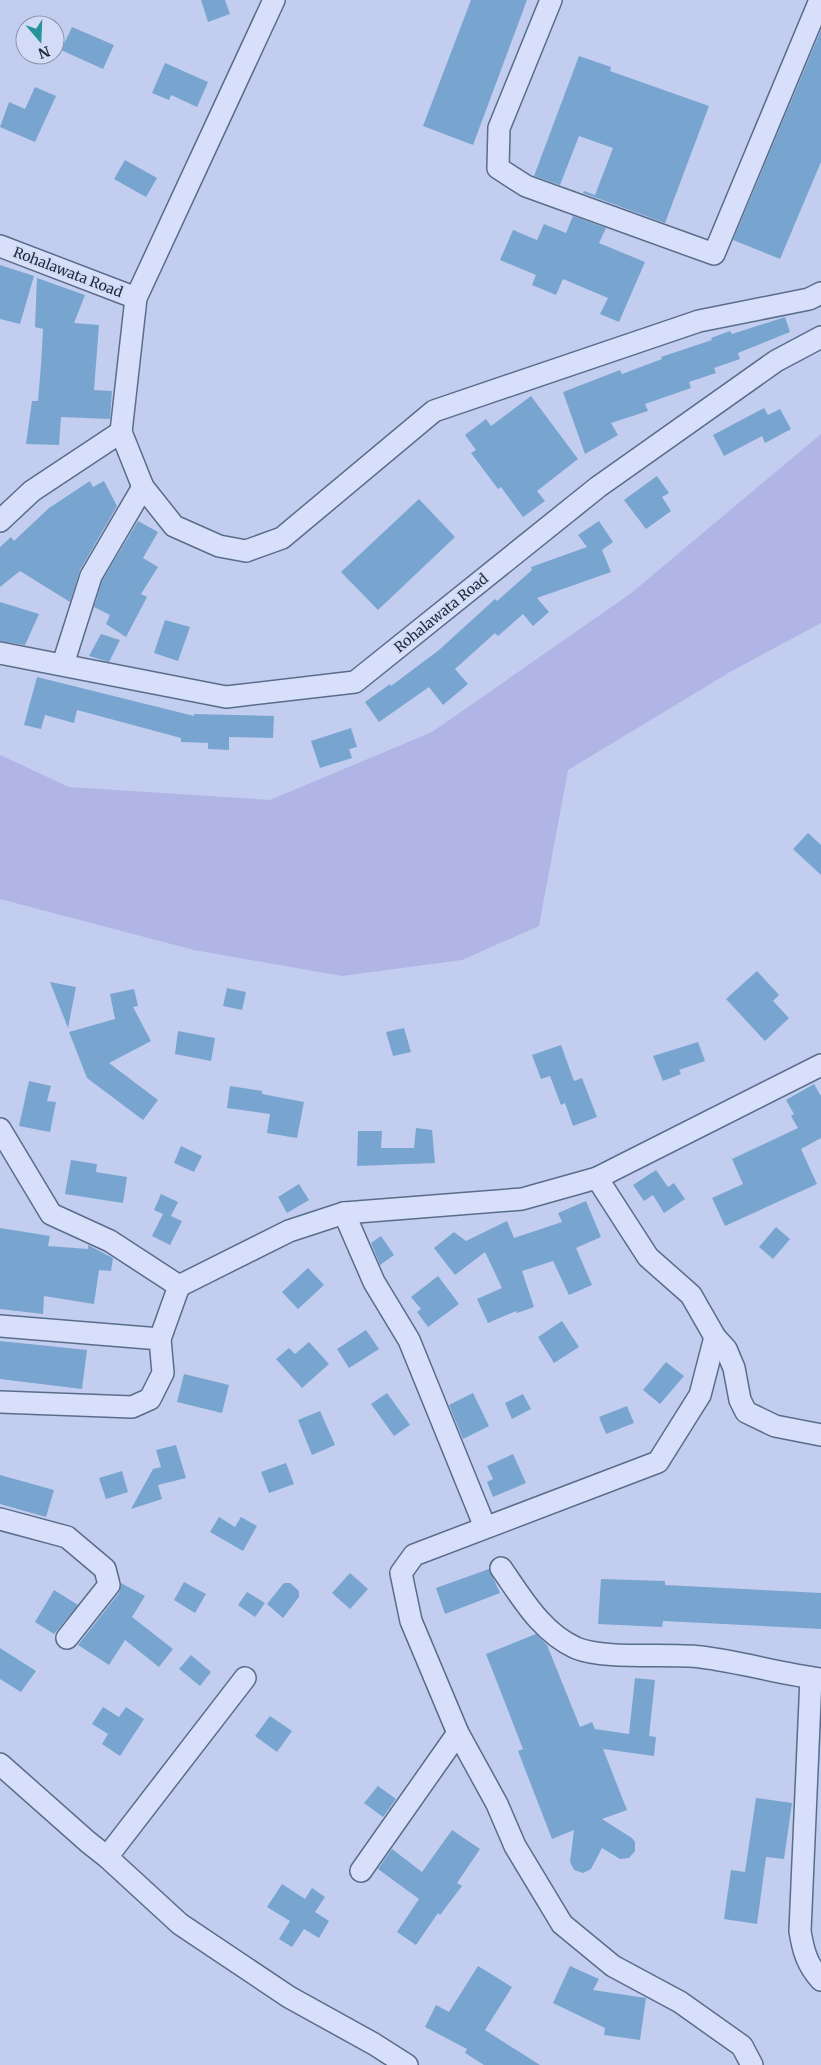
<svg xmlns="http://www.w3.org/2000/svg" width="821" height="2065" viewBox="0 0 821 2065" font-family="Merriweather,serif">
  <rect width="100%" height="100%" fill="#c3cdef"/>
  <polygon fill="#b0b5e5" points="821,434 821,623 730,672 568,770 539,926 462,960 342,976 194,950 0,899 0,755 69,787 270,800 432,732 630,594"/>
  <g fill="#78a5cf">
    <polygon points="201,0 225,0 230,14 208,22"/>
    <polygon points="471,0 527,0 473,145 423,126"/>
    <polygon points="72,27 114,45 103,69 61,50"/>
    <polygon points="821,30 821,162 780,259 733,240"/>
    <polygon points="579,56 611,67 610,71 709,106 665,223 583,193 584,191 595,195 613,148 579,136 560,185 534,176"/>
    <polygon points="165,63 208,82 197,107 171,95 169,100 152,93"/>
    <polygon points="35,87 56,96 35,142 0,127 9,102 25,109"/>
    <polygon points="125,160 157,178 146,197 114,179"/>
    <polygon points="573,216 606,228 599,243 645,262 619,322 600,314 608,298 563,279 556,295 532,285 536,275 500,260 513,230 537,240 544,224 566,233"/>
    <polygon points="0,265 34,276 20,324 0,319"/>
    <polygon points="37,278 85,295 74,323 99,325 94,390 112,391 110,419 61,417 59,445 26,444 32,401 38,401 41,365 43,329 35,327"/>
    <polygon points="785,317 790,332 738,353 740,359 714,368 716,373 689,382 691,388 645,404 648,411 611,423 618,435 585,454 563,392 620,370 622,374 662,359 661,357 712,340 711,338 730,331 732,334"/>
    <polygon points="531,396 578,459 537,491 545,501 523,517 501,487 498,489 471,453 476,450 465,435 486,419 491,426"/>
    <polygon points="764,408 768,415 780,409 791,429 765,443 762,436 724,456 713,435"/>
    <polygon points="657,476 669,493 662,497 671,511 646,529 624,500"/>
    <polygon points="90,481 93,487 104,481 117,506 80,570 70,602 20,571 0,587 0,547 11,537 14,541 49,508"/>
    <polygon points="419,499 455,537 378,610 341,572"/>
    <polygon points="138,521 158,532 143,558 158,567 141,594 147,597 126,637 106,624 110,615 94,607 102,581"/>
    <polygon points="599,521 613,542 602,550 611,572 537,598 549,612 533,626 523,614 498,636 495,633 455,669 468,684 443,705 429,687 379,722 365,702 390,684 391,686 439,650 495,599 497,601 532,570 531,567 587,547 578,535"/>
    <polygon points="0,602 39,614 25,645 0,641"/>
    <polygon points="165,620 190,627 178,661 154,653"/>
    <polygon points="101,634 120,640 109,662 89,656"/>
    <polygon points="37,677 194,716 194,714 274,716 273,738 229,737 229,750 208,749 208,743 181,742 181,738 77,710 74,723 45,715 41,729 24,725"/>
    <polygon points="351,728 357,747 349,749 352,758 320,768 311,741"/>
    <polygon points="808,833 821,845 821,875 793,849"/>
    <polygon points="757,971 779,995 773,1001 789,1018 765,1041 726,999"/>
    <polygon points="50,982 76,987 68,1028"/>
    <polygon points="227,988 246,992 242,1010 223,1006"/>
    <polygon points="134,989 138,1006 133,1007 151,1041 109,1063 158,1100 143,1120 87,1078 69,1032 115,1019 110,994"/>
    <polygon points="404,1028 411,1052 393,1056 386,1032"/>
    <polygon points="178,1031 215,1038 211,1061 175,1054"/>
    <polygon points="698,1042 705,1061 679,1070 681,1074 663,1081 653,1056"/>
    <polygon points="561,1045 574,1081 582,1078 597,1117 573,1126 565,1103 561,1105 550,1076 541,1079 532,1055"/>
    <polygon points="29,1081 51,1086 47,1101 56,1102 50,1132 19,1126"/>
    <polygon points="814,1084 821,1096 821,1138 801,1149 817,1184 725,1226 712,1198 743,1184 732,1159 798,1128 791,1116 794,1114 786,1100"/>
    <polygon points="230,1086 262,1091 262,1094 304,1102 297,1138 267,1133 270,1114 227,1108"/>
    <polygon points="416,1128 432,1130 435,1163 357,1166 358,1131 382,1131 381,1148 414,1148"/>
    <polygon points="181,1146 202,1156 194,1172 174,1163"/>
    <polygon points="71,1160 97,1164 96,1172 127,1177 123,1203 65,1194"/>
    <polygon points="656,1170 668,1187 674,1183 685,1199 664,1213 653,1195 644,1201 633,1185"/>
    <polygon points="299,1184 309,1200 287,1213 278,1197"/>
    <polygon points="161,1194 178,1202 171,1216 182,1221 170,1245 152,1236 163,1214 154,1210"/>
    <polygon points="586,1201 601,1237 576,1248 592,1285 569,1295 553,1261 522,1271 534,1307 517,1313 516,1311 488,1323 477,1299 502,1288 485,1252 455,1275 434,1248 454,1232 466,1241 507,1221 514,1238 562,1222 558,1213"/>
    <polygon points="776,1227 790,1239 773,1259 759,1247"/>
    <polygon points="0,1228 50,1236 48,1246 88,1249 88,1245 113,1258 111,1271 99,1270 94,1304 44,1296 43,1314 0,1309"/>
    <polygon points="381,1236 394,1255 380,1265 371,1243"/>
    <polygon points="308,1268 324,1285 298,1309 282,1292"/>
    <polygon points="438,1276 459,1304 428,1327 417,1312 421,1309 411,1297"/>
    <polygon points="562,1321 579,1347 554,1363 538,1337"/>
    <polygon points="366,1330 379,1349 349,1368 337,1349"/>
    <polygon points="0,1341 87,1350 82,1389 0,1379"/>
    <polygon points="309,1342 329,1364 302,1388 276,1359 289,1348 295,1354"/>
    <polygon points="666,1362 684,1376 660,1404 643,1390"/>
    <polygon points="184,1374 229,1385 222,1413 177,1402"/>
    <polygon points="387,1393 410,1425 394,1436 371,1404"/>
    <polygon points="473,1393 489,1426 463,1439 449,1405"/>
    <polygon points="523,1394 531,1409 512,1419 505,1403"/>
    <polygon points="627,1406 634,1423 606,1434 599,1417"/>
    <polygon points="320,1411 335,1445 312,1455 298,1420"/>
    <polygon points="176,1445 186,1478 158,1485 162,1499 131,1509 153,1469 161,1467 156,1450"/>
    <polygon points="513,1454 526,1483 493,1497 487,1482 493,1479 487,1466"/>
    <polygon points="286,1463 294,1484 269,1493 261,1472"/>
    <polygon points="122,1471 128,1492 106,1499 99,1478"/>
    <polygon points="0,1475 54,1490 46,1517 0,1504"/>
    <polygon points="219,1517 235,1527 241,1517 257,1526 243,1551 210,1532"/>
    <polygon points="489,1569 500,1593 445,1614 436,1588"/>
    <polygon points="350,1573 368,1589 350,1609 332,1593"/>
    <polygon points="601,1579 665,1581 665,1585 821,1593 821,1629 663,1621 662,1627 598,1624"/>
    <polygon points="184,1582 206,1594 195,1613 174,1600"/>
    <polygon points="121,1583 145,1596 132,1617 173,1649 159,1667 125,1640 109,1665 78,1645 119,1593"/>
    <polygon points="284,1583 290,1583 299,1591 299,1597 283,1618 267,1604"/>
    <polygon points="54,1590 78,1605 54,1634 35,1622"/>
    <polygon points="247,1592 265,1603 255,1617 238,1605"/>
    <polygon points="536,1634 547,1645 580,1727 592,1722 595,1729 629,1734 635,1678 655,1680 649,1736 656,1737 654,1756 603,1749 627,1810 602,1819 632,1838 635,1842 635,1851 629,1858 620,1859 602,1848 591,1869 583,1873 574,1870 570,1862 574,1830 552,1839 518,1751 523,1749 486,1654"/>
    <polygon points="0,1648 36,1671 21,1692 0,1679"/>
    <polygon points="191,1655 211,1672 200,1686 179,1669"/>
    <polygon points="103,1707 119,1717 126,1707 144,1719 120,1756 102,1744 108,1734 92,1724"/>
    <polygon points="270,1716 292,1731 277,1752 255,1736"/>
    <polygon points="378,1786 396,1799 383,1817 364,1803"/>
    <polygon points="756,1798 792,1803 784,1859 766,1857 757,1924 724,1919 731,1870 745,1872"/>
    <polygon points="452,1830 480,1849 457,1883 462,1886 440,1915 438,1913 416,1945 397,1932 419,1899 378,1869 392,1849 422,1872"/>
    <polygon points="282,1884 305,1899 312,1888 325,1897 315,1912 329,1921 319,1938 304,1929 292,1947 279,1939 290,1921 267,1907"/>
    <polygon points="478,1966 512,1987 485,2030 540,2065 484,2065 465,2053 467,2049 425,2027 436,2005 449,2012"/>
    <polygon points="570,1966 599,1979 593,1990 646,1998 640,2040 604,2035 605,2028 553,2003"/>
  </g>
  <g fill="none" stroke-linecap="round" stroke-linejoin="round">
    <defs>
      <g id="street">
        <polyline points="274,0 136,298 121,432 143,487 174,526 219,546 246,551 282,538 434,411 699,321 809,299 821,293"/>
        <polyline points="551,0 499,128 498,168 526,186 714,254 820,0"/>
        <polyline points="0,246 136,298"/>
        <polyline points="0,521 32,491 121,432"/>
        <polyline points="0,653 226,697 355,682 598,487 776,361 821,337"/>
        <polyline points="63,664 91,576 143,487"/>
        <polyline points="0,1129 51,1214 110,1241 179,1286 289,1231 344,1213 522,1199 597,1178 821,1065"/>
        <polyline points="597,1178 648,1257 691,1295 715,1337 726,1349 734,1368 740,1400 746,1412 775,1426 821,1435"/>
        <polyline points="344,1213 374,1282 409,1340 485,1527"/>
        <polyline points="0,1326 160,1339 163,1373 150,1399 132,1407 0,1402"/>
        <polyline points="715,1337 700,1395 658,1462 414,1555 401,1573 411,1621 458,1733 497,1804 515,1846 562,1924 613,1966 680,2002 742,2046 752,2065"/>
        <polyline points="160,1339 179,1286"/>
        <polyline points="0,1519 67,1537 105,1569 109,1585 67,1638"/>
        <path d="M 501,1568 C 522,1598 541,1632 576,1648 C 605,1660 667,1653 701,1657 C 741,1662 781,1674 821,1679"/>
        <path d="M 811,1678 L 800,1931 C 803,1950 807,1965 821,1980"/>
        <polyline points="0,1764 88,1842 107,1857 180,1924 289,1997 374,2044 407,2065"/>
        <polyline points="107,1857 245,1678"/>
        <polyline points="361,1871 458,1733"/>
      </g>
    </defs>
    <use href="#street" stroke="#596d8a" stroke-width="24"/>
    <use href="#street" stroke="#d7dffa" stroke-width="21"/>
  </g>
  <g text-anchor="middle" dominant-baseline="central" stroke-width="5" stroke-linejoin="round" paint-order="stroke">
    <g font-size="14" fill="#1e2a3a" stroke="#d3dbf7">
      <text transform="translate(68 272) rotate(21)">Rohalawata Road</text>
      <text transform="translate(441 613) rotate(-39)">Rohalawata Road</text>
    </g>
  </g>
  <g transform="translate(40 40) rotate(161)"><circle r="24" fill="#d3dbf7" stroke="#8b94ab"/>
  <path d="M0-4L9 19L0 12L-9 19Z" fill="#27949b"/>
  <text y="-8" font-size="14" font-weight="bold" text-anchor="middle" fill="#1e2a3a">N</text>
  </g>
</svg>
